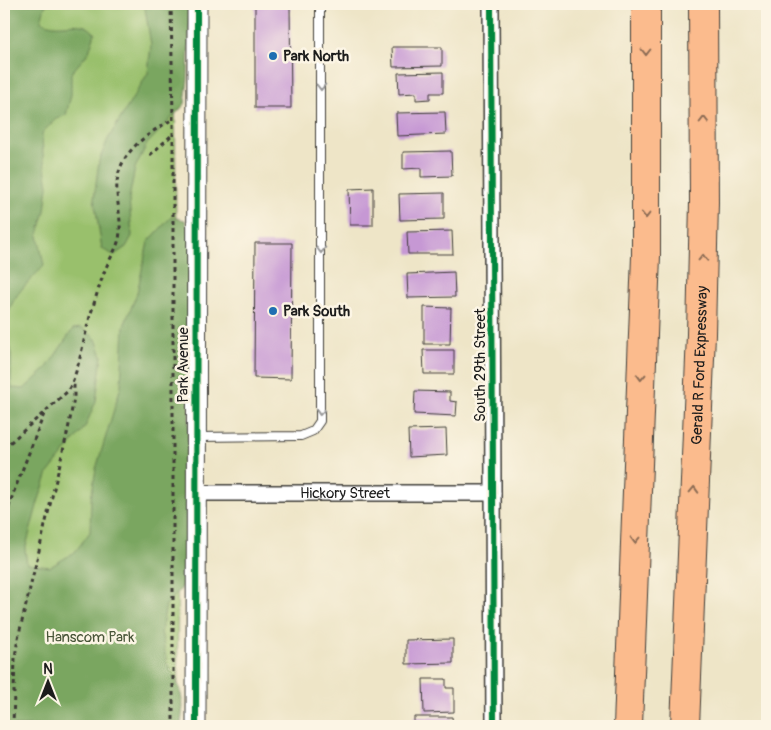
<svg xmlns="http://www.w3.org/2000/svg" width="771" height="730" viewBox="0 0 771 730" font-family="Pangolin,sans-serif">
  <rect width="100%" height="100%" fill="#fcf5e5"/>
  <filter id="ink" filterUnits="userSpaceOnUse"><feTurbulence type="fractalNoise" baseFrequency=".02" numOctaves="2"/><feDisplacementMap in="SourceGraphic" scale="10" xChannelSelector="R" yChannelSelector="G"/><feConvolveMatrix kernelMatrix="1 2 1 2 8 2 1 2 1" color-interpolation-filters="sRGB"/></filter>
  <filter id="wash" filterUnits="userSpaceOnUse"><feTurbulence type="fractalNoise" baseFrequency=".0096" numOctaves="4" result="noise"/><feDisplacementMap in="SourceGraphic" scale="20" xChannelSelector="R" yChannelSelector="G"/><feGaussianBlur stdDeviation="1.12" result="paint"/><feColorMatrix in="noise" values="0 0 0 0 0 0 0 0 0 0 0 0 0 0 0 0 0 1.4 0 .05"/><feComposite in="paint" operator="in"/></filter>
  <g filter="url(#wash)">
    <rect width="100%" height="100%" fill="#eee5c7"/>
    <polygon fill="#99c06c" stroke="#5a6e44" points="4,4 175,4 178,726 4,726"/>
    <g fill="#7aa660" stroke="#4b613e">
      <path d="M 4,4 L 48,4 L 45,6 L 41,21 C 57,30 69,21 85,26 C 89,27 92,31 95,33 L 89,52 L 71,73 L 71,95 L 66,115 L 56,119 L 42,133 L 43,155 L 48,186 L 45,211 L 38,235 L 44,266 C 25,286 6,300 6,330 C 6,338 10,345 11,353 C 12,365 10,376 12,388 L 24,389 L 46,369 L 73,329 L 82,328 L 96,339 L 102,356 L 96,401 L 85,427 L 48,473 L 38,502 L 25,550 L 27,564 L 50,567 L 75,552 L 90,532 L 91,499 L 96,469 L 121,386 L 124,326 L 137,293 L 148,242 L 171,217 L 185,220 L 192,240 L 187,536 L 182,588 L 166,605 L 161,631 L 167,663 L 180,688 L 183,706 L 181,726 L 4,726 Z"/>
      <polygon points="143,4 190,4 188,79 185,104 147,144 135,168 129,199 132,236 126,247 114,255 102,249 94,198 99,161 108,139 148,73 151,45 145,8"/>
    </g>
    <g id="blocks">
      <g fill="#c698d4">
        <polygon points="255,4 290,4 291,108 255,108"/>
        <polygon points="392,47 442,47 442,66 393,67"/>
        <polygon points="443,72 443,93 430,93 430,99 416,100 416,93 399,94 398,73"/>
        <polygon points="445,112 446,134 397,136 396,113"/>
        <polygon points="451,151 452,176 421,177 421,168 403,169 403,152"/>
        <polygon points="373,188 373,225 350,225 349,189"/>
        <polygon points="444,193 444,219 400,220 399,194"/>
        <polygon points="452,231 453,254 408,254 407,232"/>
        <polygon points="255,243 292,243 291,379 254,378"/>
        <polygon points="454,272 455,297 408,298 407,274"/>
        <polygon points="424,307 451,308 450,344 424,344"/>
        <polygon points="423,350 454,350 454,374 424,374"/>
        <polygon points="415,391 450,392 450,401 457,402 456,416 414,414"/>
        <polygon points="446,429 447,455 409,457 408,430"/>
        <polygon points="453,639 453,663 406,664 406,640"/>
        <polygon points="423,679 446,679 446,688 454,688 454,712 424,713"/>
        <polygon points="414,717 452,717 453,726 414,726"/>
      </g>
    </g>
  </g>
  <g filter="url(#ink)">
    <use href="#blocks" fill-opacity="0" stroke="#3c3a36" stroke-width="1"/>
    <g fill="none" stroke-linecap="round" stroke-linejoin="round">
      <defs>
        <polyline id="service" points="196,437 301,436 313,431 320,421 320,4"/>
        <g id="minor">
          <polyline points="491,4 494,726"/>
          <path id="s1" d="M 196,493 L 493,493"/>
        </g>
        <polyline id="tertiary" points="196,726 197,4"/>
        <g id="motorway">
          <polyline points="628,726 646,256 646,4"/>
          <path id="s2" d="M 685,726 L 701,334 L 704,202 L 703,4"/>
        </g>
      </defs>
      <use href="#service" stroke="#3c3a36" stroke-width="10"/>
      <use href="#minor" stroke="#3c3a36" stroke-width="18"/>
      <use href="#tertiary" stroke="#3c3a36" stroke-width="21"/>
      <use href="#motorway" stroke="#3c3a36" stroke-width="30"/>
      <g stroke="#3c3a36" stroke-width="3" stroke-dasharray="4 4" stroke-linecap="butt">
        <polyline points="171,4 173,119 173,726"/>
        <polyline points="150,155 173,134"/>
        <path d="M 4,448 L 68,391 C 81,366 83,337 92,310 C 96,297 100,283 105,270 C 109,260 116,250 119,239 C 122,223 118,209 117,193 C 114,155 144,136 173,119"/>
        <polyline points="4,523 13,494 44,414"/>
        <polyline points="13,726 15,657 18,638 68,430 74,398 74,381"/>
      </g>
      <use href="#service" stroke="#fff" stroke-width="8"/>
      <use href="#minor" stroke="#fff" stroke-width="15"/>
      <use href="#tertiary" stroke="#fff" stroke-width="19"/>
      <use href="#motorway" stroke="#fbbb8d" stroke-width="28"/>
      <defs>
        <g id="cycleway">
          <polyline points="491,4 494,726"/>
          <polyline points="196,726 197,4"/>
        </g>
      </defs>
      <use href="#cycleway" stroke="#fcf5e5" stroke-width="9"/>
      <use href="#cycleway" stroke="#00873e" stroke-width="6"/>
    </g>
    <defs><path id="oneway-chevron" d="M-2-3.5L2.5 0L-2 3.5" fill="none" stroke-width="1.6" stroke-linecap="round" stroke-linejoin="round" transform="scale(1.25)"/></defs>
    <g stroke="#8c6c54">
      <use href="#oneway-chevron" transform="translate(646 52) rotate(90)"/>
      <use href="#oneway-chevron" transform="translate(704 120) rotate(-90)"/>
      <use href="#oneway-chevron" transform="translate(646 215) rotate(90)"/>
      <use href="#oneway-chevron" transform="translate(703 258) rotate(-88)"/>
      <use href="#oneway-chevron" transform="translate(641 377) rotate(92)"/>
      <use href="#oneway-chevron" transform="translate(694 490) rotate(-88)"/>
      <use href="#oneway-chevron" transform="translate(635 540) rotate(92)"/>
    </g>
    <g stroke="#999">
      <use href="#oneway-chevron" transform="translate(321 87) rotate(90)"/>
      <use href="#oneway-chevron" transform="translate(321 250) rotate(90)"/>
      <use href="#oneway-chevron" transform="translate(320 412) rotate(94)"/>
    </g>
  </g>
  <g fill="#1f6fb2" stroke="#fcf5e5" stroke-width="2">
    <circle cx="273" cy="56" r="5"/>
    <circle cx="273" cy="311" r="5"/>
  </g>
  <g text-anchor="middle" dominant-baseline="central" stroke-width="5" stroke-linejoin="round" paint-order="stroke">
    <g font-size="15" font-weight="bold" fill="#1c1c1c" stroke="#fcf5e5" text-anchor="start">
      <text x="283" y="56">Park North</text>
      <text x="283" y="311">Park South</text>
    </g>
    <g font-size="15" fill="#1c1c1c" stroke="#fcf5e5">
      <text transform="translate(183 365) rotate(-90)">Park Avenue</text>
      <text transform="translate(480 365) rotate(-90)">South 29th Street</text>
      <text stroke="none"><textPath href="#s2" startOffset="361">Gerald R Ford Expressway</textPath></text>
      <text stroke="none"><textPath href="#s1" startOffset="149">Hickory Street</textPath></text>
    </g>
    <g font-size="15" fill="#485538" stroke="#fcf5e5">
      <text x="90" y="637">Hanscom Park</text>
    </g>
  </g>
  <rect width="771" height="730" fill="none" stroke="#fcf5e5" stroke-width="20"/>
  <g transform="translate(48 682)" stroke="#fcf5e5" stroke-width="4" paint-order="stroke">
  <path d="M0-4L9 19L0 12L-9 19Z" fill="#1c1c1c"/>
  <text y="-8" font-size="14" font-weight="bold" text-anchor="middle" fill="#1c1c1c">N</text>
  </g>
</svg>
